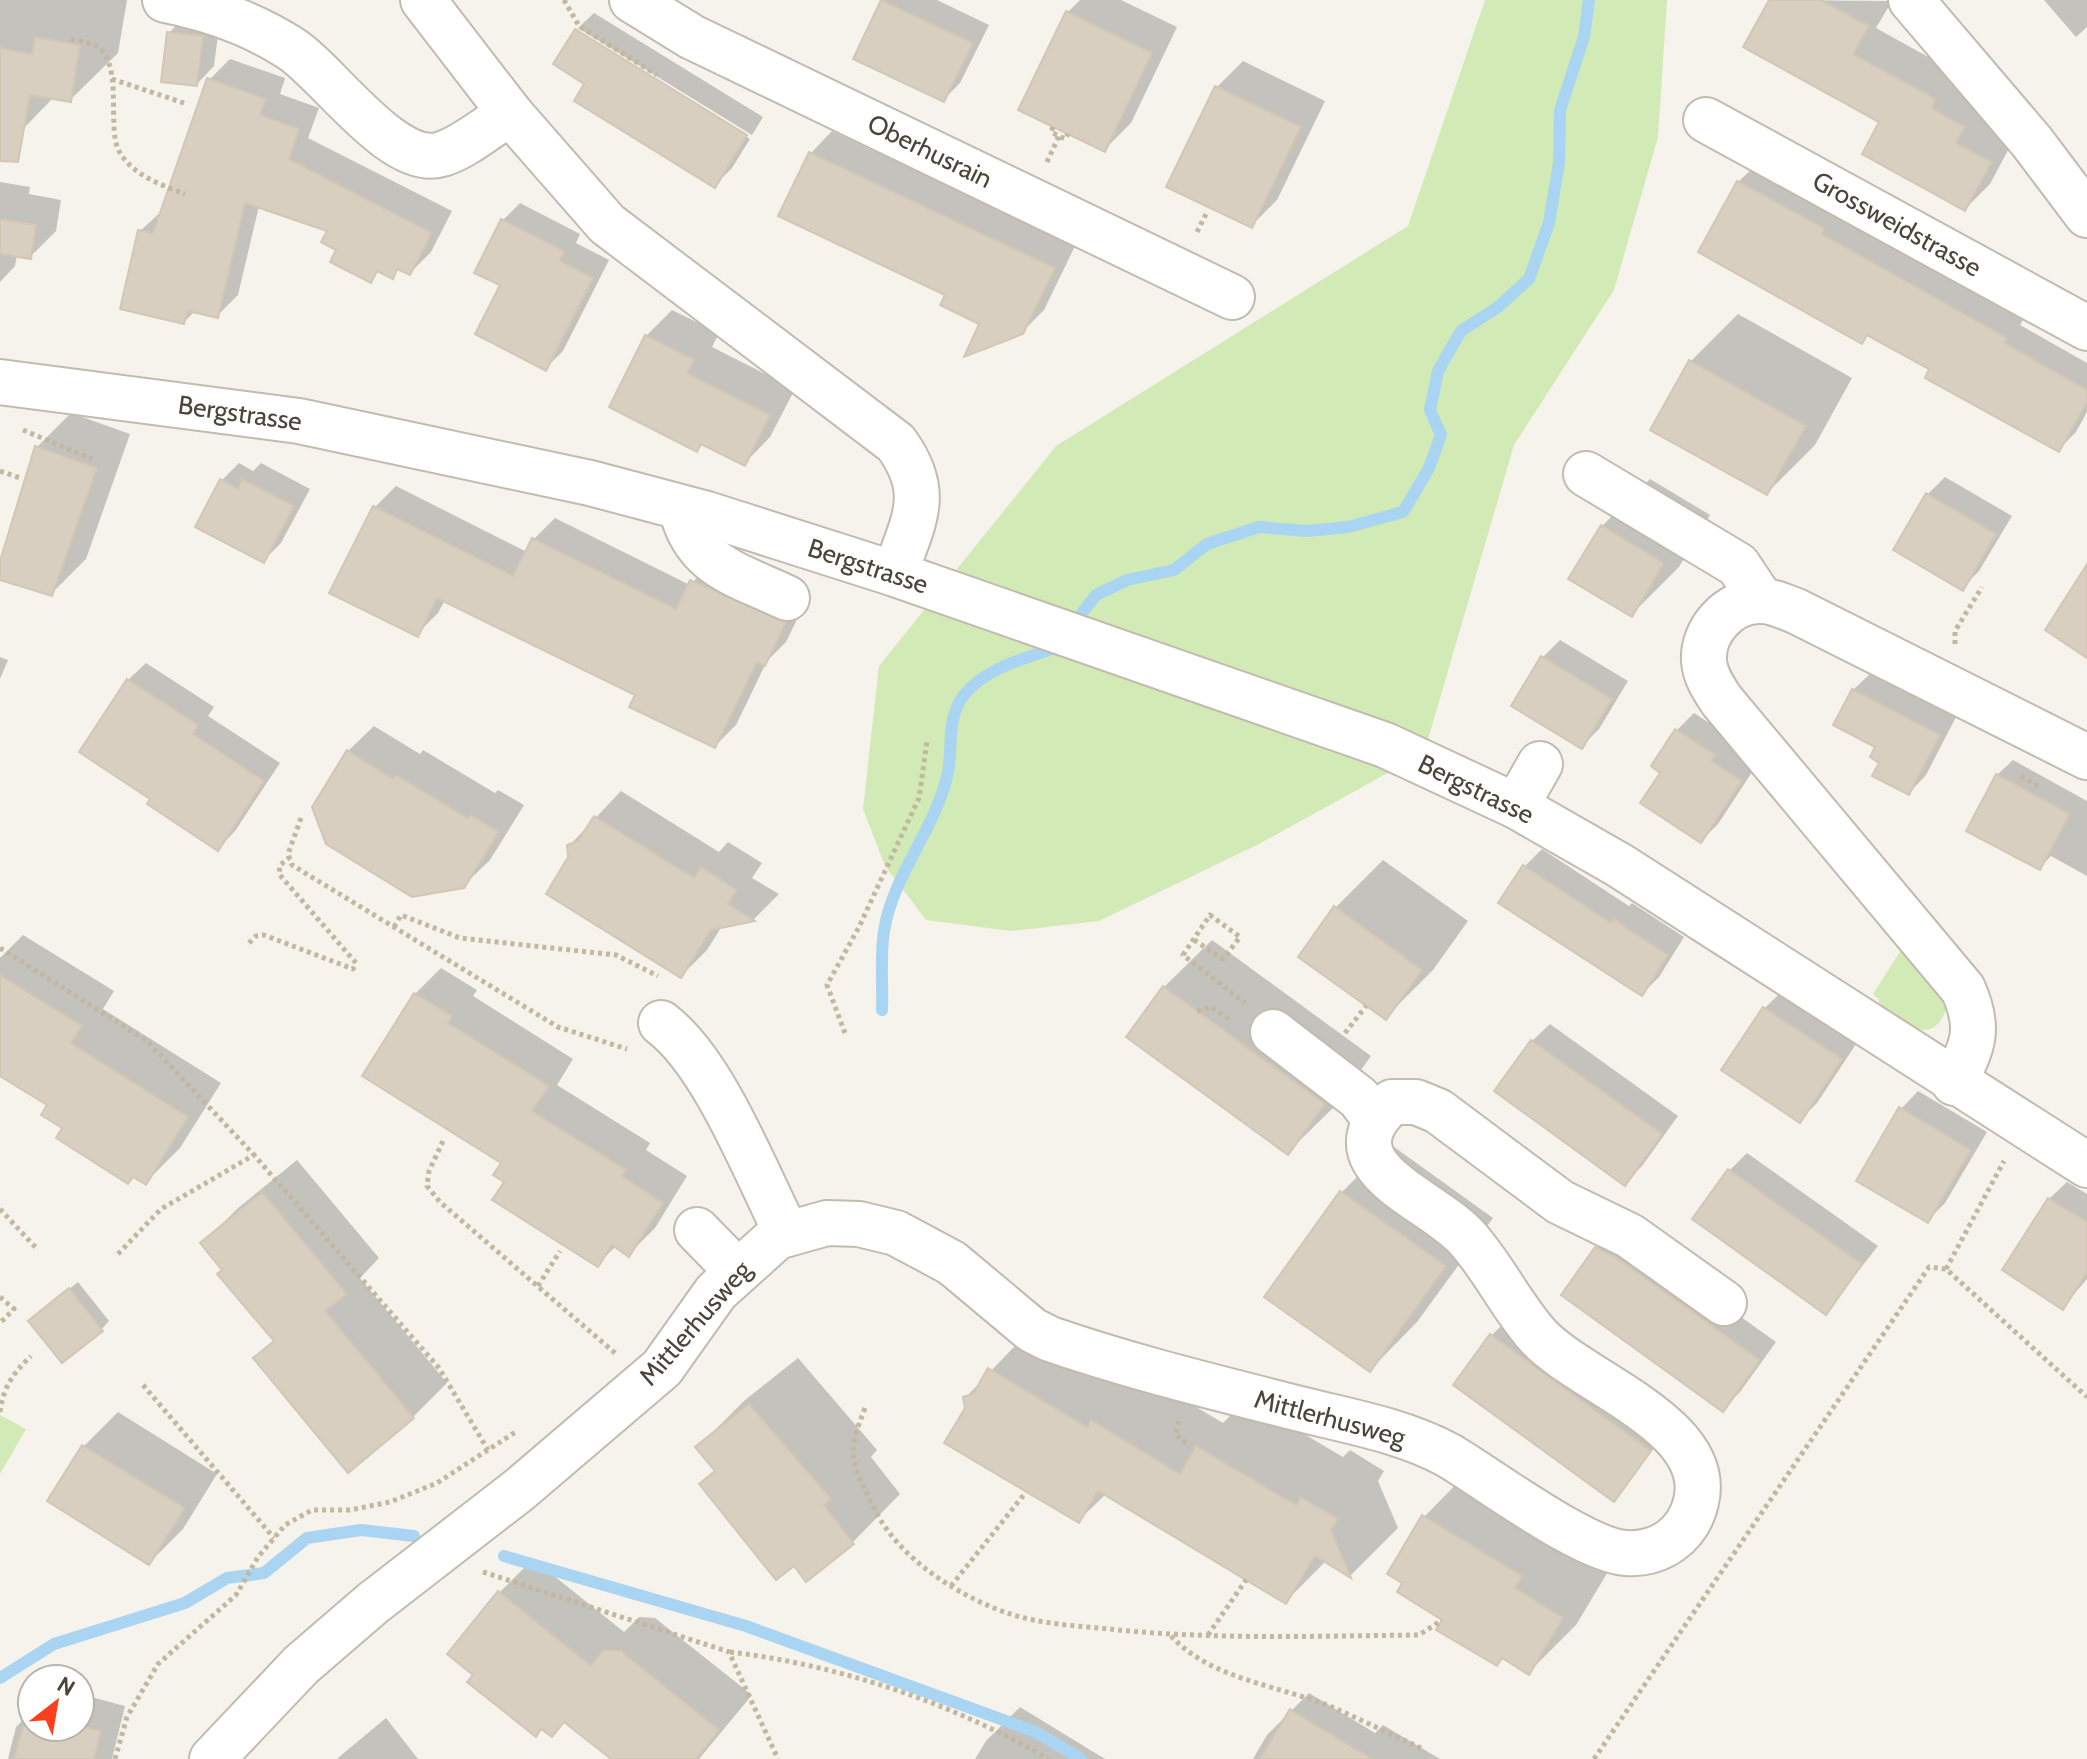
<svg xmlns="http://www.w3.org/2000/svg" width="2087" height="1759" viewBox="0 0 2087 1759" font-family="Cabin,sans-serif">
  <rect width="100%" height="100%" fill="#f6f3ec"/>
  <g fill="#d2eab5">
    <polygon points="1485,0 1667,0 1658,137 1614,290 1514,445 1424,753 1259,844 1099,921 1011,931 926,920 885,866 863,809 879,666 1056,446 1408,226"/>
    <path d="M 1905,944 L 1948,1004 C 1935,1049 1904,1025 1878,1009 L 1879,1000 L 1873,994 Z"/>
    <polygon points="0,1415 26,1429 0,1474"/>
  </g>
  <g fill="#0003">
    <polygon points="0,0 127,0 118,53 70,100 54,97 23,129 0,123"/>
    <polygon points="884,0 937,0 989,25 960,83 943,100 856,58"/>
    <polygon points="1080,0 1121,0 1177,27 1131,123 1105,149 1067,13"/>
    <polygon points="1771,0 1892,1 1876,28 1959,74 1988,101 1979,117 2015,137 1990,184 1965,209"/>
    <polygon points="2044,0 2087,0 2087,27 2076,37"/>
    <polygon points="594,13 763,117 752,135 578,28"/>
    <polygon points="186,15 220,19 214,66 197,84 169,33"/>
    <polygon points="578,28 578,33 750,139 732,168 714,186 587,84 555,64"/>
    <polygon points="230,59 285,78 280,94 319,108 308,138 452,211 431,252 410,273 400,268 392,276 380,270 370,280 339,250 329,230 259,206 238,295 217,316 195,311 184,322 140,231 163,210 209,80"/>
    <polygon points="1243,61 1325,101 1277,200 1251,226 1217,87"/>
    <polygon points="832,131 1075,246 1044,310 1022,332 982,323 947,294 811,153"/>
    <polygon points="1756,165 1837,216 2023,320 2020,325 2087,363 2087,412 2076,432 2058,450 1932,369 1869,334 1861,342 1738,182"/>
    <polygon points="0,182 30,187 29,194 61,200 56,231 30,257 17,255 15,266 0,282"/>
    <polygon points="520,203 580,234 576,243 609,260 563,351 546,368 502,285 503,220"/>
    <polygon points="672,310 719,333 712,347 795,389 770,437 745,463 703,443 697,449 646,336"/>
    <polygon points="1738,314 1852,378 1815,445 1767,493 1690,362"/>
    <polygon points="71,413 130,434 86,559 52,593 0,578 0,567 37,447"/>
    <polygon points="239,463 253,471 261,463 310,489 281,543 264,560 221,481"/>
    <polygon points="1945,477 2012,516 1979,571 1962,588 1927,495"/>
    <polygon points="1650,479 1710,515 1679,567 1631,615 1602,526"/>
    <polygon points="396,486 527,552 534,539 555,518 690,585 713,561 806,601 786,642 767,661 736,725 715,746 637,695 445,600 438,613 417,634 375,507"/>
    <polygon points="1560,640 1628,681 1599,729 1582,746 1543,657"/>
    <polygon points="0,657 8,660 0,679"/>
    <polygon points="146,663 214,707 208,716 280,763 235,831 218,849 153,798 128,680"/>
    <polygon points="1871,673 1956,717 1926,775 1909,793 1881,762 1853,690"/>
    <polygon points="1694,713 1731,737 1727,743 1758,763 1718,824 1701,841 1663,772 1677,730"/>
    <polygon points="374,726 420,754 423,750 495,793 498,790 524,805 490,860 463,886 348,751"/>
    <polygon points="2013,760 2087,801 2087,876 2051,856 2039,868 1997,775"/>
    <polygon points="621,791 719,852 728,842 762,863 752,878 779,894 754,919 722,926 707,950 681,976 570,858 569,846"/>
    <polygon points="1542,849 1629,906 1632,903 1684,937 1659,977 1642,994 1501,903 1525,866"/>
    <polygon points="1383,860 1468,921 1433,970 1385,1018 1336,907"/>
    <polygon points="23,935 114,991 103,1009 221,1083 180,1148 146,1182 64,1128 50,1105 0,1073 0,958"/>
    <polygon points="1212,940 1371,1056 1336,1105 1288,1152 1164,987"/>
    <polygon points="441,968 477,990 473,996 573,1059 557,1085 650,1143 646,1150 687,1176 655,1228 629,1254 616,1246 598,1264 506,1181 503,1162 365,1076 415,994"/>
    <polygon points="1782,991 1858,1041 1817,1103 1800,1120 1765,1008"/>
    <polygon points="1550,1024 1678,1116 1642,1166 1625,1183 1532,1041"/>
    <polygon points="1918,1091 1987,1132 1945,1203 1927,1221 1901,1109"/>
    <polygon points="1390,1144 1493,1218 1417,1322 1370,1370 1267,1296 1342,1192"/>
    <polygon points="1747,1153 1878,1246 1825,1313 1730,1170"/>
    <polygon points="297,1160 379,1258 360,1278 447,1383 413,1417 349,1470 256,1359 275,1340 203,1243 237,1209"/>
    <polygon points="2067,1182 2087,1194 2087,1279 2063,1307 2049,1199"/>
    <polygon points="1614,1231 1635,1241 1776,1342 1740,1392 1723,1409 1597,1248"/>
    <polygon points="78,1282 109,1321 101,1330 39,1313"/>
    <polygon points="1508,1319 1666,1433 1614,1499 1491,1336"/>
    <polygon points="1038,1322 1141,1374 1223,1423 1246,1400 1343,1457 1350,1450 1384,1471 1378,1481 1398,1528 1351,1575 1326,1561 1285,1602 1106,1494 1078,1521 967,1408 965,1398"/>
    <polygon points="798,1358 877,1450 871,1457 900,1494 853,1542 806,1579 794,1564 702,1484 716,1470 698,1447 745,1400"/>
    <polygon points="118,1412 217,1474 183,1529 149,1563 84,1446"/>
    <polygon points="1471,1469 1609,1570 1576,1625 1529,1672 1503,1657 1497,1664 1445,1620 1424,1517"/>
    <polygon points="533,1559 624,1632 639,1617 655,1618 752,1695 699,1759 614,1759 566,1720 552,1735 476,1675 499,1593"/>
    <polygon points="1309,1693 1375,1733 1383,1725 1440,1759 1253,1759 1267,1735"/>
    <polygon points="80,1694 125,1706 112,1759 8,1759 16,1727 32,1711 32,1727 80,1727"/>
    <polygon points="1020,1707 1105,1759 975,1759 986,1741"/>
    <polygon points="386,1718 418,1759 337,1759 345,1752"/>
  </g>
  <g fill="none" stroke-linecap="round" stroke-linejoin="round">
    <g stroke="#a9d4f2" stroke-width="12">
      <polyline points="1072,626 1096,595 1127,580 1174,570 1207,544 1259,527 1307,531 1348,527 1403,512 1429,468 1441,435 1430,410 1438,371 1461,331 1498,307 1529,279 1549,223 1559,163 1560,110 1584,37 1589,0"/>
      <path d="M 882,1010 C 883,985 880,956 884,931 C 893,874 936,829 948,772 C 953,745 946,719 964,695 C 984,669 1025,658 1055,648 L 1059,643"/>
      <polyline points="504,1556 746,1626 1036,1732 1081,1759"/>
      <polyline points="0,1678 54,1644 185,1603 227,1578 264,1573 307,1538 361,1530 414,1536"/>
    </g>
  </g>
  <g fill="#d8cfc1" stroke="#d3c7b4" stroke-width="2">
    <polygon points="881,0 973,43 944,102 853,59"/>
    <polygon points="1769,0 1821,0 1869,26 1853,54 1936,99 1932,108 1965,127 1956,143 1992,162 1965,211 1862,154 1879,122 1743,47"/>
    <polygon points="1066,11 1152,53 1105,152 1018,110"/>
    <polygon points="575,29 747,135 715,188 574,101 584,84 553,64"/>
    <polygon points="167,32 203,36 197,86 161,82"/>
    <polygon points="35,37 80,45 71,102 30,95 18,162 0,161 0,48 32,54"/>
    <polygon points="207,78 266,99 260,115 299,129 289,159 432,233 410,275 397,269 393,279 377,271 371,283 330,262 336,250 321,242 327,231 245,203 218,318 188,311 184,324 120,309 138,230 153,233"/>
    <polygon points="1215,86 1301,127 1252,228 1166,187"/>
    <polygon points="809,152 1055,268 1023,334 964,357 979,324 940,305 945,295 778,216"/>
    <polygon points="1737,181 1824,228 1822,234 2007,338 2005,343 2087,390 2087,402 2059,452 1925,378 1929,369 1867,335 1862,344 1698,252"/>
    <polygon points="0,219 36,225 31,259 0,254"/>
    <polygon points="501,219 564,251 560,261 593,278 546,371 475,334 500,285 474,273"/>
    <polygon points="645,335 694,360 687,373 770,415 745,466 701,444 697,452 609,407"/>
    <polygon points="1689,360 1806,426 1767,495 1650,430"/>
    <polygon points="35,446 97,468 52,596 0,580 0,561"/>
    <polygon points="220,479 238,489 242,479 294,506 264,563 195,527"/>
    <polygon points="1926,493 1996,534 1963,591 1893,550"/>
    <polygon points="373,506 513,576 532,538 676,609 690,580 786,622 765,666 757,662 715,748 629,707 635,695 437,598 418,637 329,593"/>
    <polygon points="1601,525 1664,563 1632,617 1568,579"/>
    <polygon points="2087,564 2087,658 2045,630"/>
    <polygon points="1541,656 1612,699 1582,749 1511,706"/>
    <polygon points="127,679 198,725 193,734 264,781 218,851 147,804 150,799 79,752"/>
    <polygon points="1852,689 1940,735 1909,795 1872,776 1879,763 1870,757 1875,747 1833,725"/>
    <polygon points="1675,729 1716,755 1711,761 1742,781 1701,843 1640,803 1660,773 1651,766"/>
    <polygon points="347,750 393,779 396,775 468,818 471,815 499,832 464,888 412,897 326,844 312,807"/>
    <polygon points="1996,774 2070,814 2040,870 1966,831"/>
    <polygon points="594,816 694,878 701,867 737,890 728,904 755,921 711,930 681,978 546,894 568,857 567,845 578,841"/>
    <polygon points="1523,865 1611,923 1613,919 1668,955 1642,996 1498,903"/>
    <polygon points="1334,906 1422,970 1386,1020 1298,957"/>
    <polygon points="0,975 82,1026 71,1043 188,1117 146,1185 133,1177 128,1184 56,1138 62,1128 41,1115 47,1105 0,1076"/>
    <polygon points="1163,986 1325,1104 1288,1155 1126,1037"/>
    <polygon points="414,993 452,1016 448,1023 549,1086 532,1111 626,1170 622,1176 663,1203 629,1257 612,1245 598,1267 492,1200 504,1182 493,1175 501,1163 362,1076"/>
    <polygon points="1763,1007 1842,1059 1800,1123 1721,1070"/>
    <polygon points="1531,1040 1662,1134 1625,1186 1494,1091"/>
    <polygon points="1899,1107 1971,1150 1928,1223 1856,1181"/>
    <polygon points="1728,1169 1862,1264 1826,1315 1692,1219"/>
    <polygon points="1340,1191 1446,1266 1370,1372 1264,1297"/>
    <polygon points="262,1192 347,1294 325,1311 414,1418 348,1473 253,1358 274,1341 217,1274 222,1270 200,1243"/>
    <polygon points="2048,1198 2087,1222 2087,1272 2063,1310 2002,1270"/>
    <polygon points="1595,1247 1617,1258 1760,1360 1723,1412 1561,1295"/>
    <polygon points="69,1288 103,1331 62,1363 28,1321"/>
    <polygon points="1490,1334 1651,1451 1614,1502 1453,1385"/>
    <polygon points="988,1368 1087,1427 1091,1420 1180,1474 1196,1446 1296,1505 1301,1497 1338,1519 1331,1530 1351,1578 1315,1556 1286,1604 1098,1491 1079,1523 944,1443 965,1408 963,1397 973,1394"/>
    <polygon points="749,1404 831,1499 824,1505 854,1544 806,1582 794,1566 776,1580 699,1484 715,1471 695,1447"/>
    <polygon points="82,1445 185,1508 149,1565 47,1501"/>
    <polygon points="1422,1515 1522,1576 1515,1588 1563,1618 1529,1675 1502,1658 1497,1666 1436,1630 1442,1620 1397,1592 1402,1583 1387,1574"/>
    <polygon points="498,1591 591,1666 603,1650 621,1651 719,1730 696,1759 611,1759 564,1722 552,1737 541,1729 536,1737 467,1682 473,1675 447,1654"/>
    <polygon points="1290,1709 1307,1720 1372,1759 1260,1759"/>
    <polygon points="27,1713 32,1714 32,1727 80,1726 101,1731 94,1759 14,1759"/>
  </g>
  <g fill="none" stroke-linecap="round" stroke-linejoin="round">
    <defs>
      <g id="minor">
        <path d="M 165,0 C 211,9 251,23 290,48 C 328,72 394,170 442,154 C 465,147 489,126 510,113"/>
        <path d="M 423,0 L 510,113 L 607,224 L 896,443 C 933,494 913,520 895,574"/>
        <polyline points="632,0 692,37 1232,297"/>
        <polyline points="1911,0 2032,142 2087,215"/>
        <polyline points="1706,120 2087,328"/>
        <polyline points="0,382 299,421 590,483 707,514 895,574 1385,745 1516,806 1619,865 2087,1165"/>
        <polyline points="1586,474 1738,565 1762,601"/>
        <path d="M 681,508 C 695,567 737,574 787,598"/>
        <polyline points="1516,806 1540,764"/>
        <path d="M 661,1023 C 714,1063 756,1173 787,1234"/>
        <polyline points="1273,1032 1359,1098 1374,1118"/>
        <path d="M 1954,1083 C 1973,1046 1981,1029 1963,989 L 1722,701 C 1714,689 1705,676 1704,661 C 1702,631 1729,601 1759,601 C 1771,600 1785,607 1796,611 L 2087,757"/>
        <polyline points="697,1230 737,1271"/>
        <path d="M 212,1759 L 301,1665 L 373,1603 L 519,1490 L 662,1368 L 716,1292 L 777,1237 L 827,1223 L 859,1224 L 896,1233 L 952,1263 L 1032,1330 L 1050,1339 C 1131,1367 1214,1387 1296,1408 C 1347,1421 1402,1430 1448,1455 C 1489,1479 1584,1551 1626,1553 C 1659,1555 1688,1536 1696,1502 C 1715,1425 1581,1383 1538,1336 C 1511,1306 1494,1268 1467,1238 C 1430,1197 1322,1166 1392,1102 L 1416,1102 L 1438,1111 L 1560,1202 L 1630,1236 L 1724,1303"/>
      </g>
    </defs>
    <use href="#minor" stroke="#c2bbae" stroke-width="48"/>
    <g stroke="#c4b79f" stroke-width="5" stroke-dasharray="4 4" stroke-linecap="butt">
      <polyline points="564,0 579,26 657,75"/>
      <path d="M 71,39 C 78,41 89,42 95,45 C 125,62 106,127 119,151 C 132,175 161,185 185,194"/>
      <polyline points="112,79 184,103"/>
      <polyline points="1053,127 1051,132 1065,139 1068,134"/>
      <polyline points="1047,162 1059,136"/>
      <polyline points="1197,232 1207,212"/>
      <polyline points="23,430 92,459"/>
      <polyline points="0,471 20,478"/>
      <polyline points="1955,644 1955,631 1982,587"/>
      <polyline points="2021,776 2038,786"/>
      <polyline points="301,818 288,854 292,865 558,1027 627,1049"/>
      <polyline points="394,927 401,915 460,938 616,955 658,976"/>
      <polyline points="1194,940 1223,959 1240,937 1210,915 1183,955 1245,1003"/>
      <polyline points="249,943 256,936 264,935 353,969 356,963 279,874 280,865 289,858"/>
      <polyline points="0,948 147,1041 254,1155"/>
      <polyline points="1197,1011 1211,1007 1232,1021"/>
      <polyline points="845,1033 827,985 859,927 919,798 927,741"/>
      <polyline points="1345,1033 1366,1006"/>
      <polyline points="443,1141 429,1171 427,1186 440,1202 615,1353"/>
      <polyline points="0,1209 37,1249"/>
      <polyline points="118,1254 161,1209 254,1155 439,1368 488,1450"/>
      <polyline points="1946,1269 2004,1161"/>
      <polyline points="538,1286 560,1251"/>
      <polyline points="0,1297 14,1309 0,1323"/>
      <polyline points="143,1385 274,1538"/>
      <path d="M 865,1408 C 845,1458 852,1463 875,1510 C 900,1560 961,1598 1013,1615 C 1044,1624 1077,1626 1109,1629 C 1212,1640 1316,1636 1419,1635 L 1442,1620"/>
      <path d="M 0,1412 C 3,1388 13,1373 31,1356"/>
      <polyline points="1179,1421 1175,1434 1190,1446"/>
      <polyline points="483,1572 729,1652 778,1759"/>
      <polyline points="951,1586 1026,1492"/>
      <polyline points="1208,1635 1246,1580"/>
      <path d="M 1171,1636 C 1212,1680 1278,1685 1332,1707 C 1362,1720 1392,1735 1421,1748"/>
      <path d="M 730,1652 C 839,1665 953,1703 1048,1759"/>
      <polyline points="115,1759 127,1717 158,1664 236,1595 258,1557 285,1525 312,1510 350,1510 390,1502 437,1483 517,1431"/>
      <polyline points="1594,1759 1929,1267 1946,1269 2087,1397"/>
    </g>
    <use href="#minor" stroke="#fff" stroke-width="44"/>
  </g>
  <g text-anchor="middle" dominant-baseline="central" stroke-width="6" stroke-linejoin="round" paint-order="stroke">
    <g font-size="26" fill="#4b4439" stroke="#fff">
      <text transform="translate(930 151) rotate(26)">Oberhusrain</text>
      <text transform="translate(1897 224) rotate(29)">Grossweidstrasse</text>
      <text transform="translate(240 413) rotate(8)">Bergstrasse</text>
      <text transform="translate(868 566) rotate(18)">Bergstrasse</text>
      <text transform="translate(1476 789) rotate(26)">Bergstrasse</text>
      <text transform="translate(695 1323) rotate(-49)">Mittlerhusweg</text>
      <text transform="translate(1330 1418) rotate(15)">Mittlerhusweg</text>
    </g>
  </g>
  <g transform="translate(56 1703) rotate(31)"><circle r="38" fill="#ffffff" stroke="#b7b4b0" stroke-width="2"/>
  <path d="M0-6L14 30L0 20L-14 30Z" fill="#fc3f1d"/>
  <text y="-12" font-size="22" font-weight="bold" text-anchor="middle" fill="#4b4439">N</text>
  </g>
</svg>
